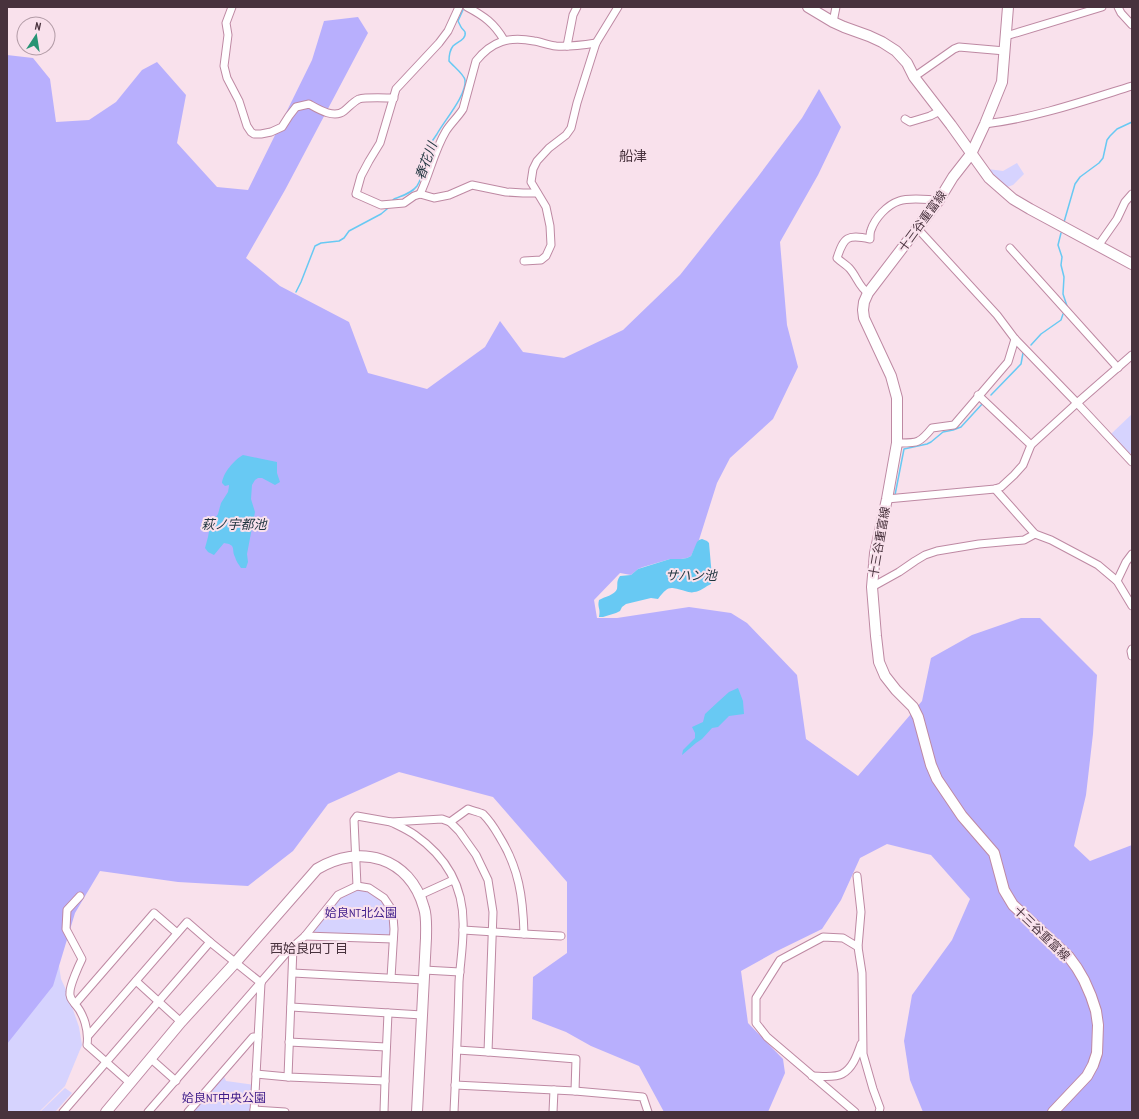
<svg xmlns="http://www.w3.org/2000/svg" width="1139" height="1119" viewBox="0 0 1139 1119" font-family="'PT Sans Narrow','Noto Sans JP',sans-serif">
  <rect width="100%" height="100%" fill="#f9e1ec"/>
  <g fill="#d6d3fe">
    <polygon points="1017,163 1024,174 1013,185 1007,187 988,169 1003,171"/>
    <polygon points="1132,414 1132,452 1130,454 1111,434"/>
    <polygon points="7,877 58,959 61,979 67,992 79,1027 82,1045 65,1086 39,1112 7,1112"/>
    <polygon points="369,888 390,907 393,939 305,936 338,895 349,890"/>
    <polygon points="222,1072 226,1081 255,1085 254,1112 188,1112"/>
    <polygon points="65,1088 72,1093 55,1112 40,1112"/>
  </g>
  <polygon fill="#b8affd" points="358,17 368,33 285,190 246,258 280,286 349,322 368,373 427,389 485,347 500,321 523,352 564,358 623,330 680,275 757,178 802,118 819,89 841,127 818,175 780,242 787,325 798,367 773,419 730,458 717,483 699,540 691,556 687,558 681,559 670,559 643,567 638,569 631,575 620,573 594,600 597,618 617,618 689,607 731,613 747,623 797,675 806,739 858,776 922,701 931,658 972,635 1021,618 1040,618 1097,675 1093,734 1086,795 1074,846 1090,861 1132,845 1132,1112 923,1112 910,1080 904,1041 912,995 952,940 970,899 931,855 887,844 860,858 841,900 822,929 775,952 741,971 748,1023 783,1059 785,1073 768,1112 664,1112 639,1066 591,1046 566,1032 532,1019 533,977 567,953 567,882 493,797 399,772 328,804 293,851 248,886 178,882 100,871 75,913 53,986 7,1044 7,55 33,58 50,79 56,122 89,120 116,102 142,70 157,62 186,95 177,143 217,187 248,190 312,60 324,21"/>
  <g fill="#68c9f3">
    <path d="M 243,455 L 277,462 L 277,473 L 280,482 L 275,485 L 262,478 L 258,478 L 255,480 L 252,485 L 251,499 L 255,512 L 247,554 L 248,562 L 246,568 L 241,568 C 239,565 236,561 235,557 C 231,549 237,545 224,543 L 214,555 L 208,552 L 205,548 L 208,537 L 210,526 L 218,514 L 221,503 L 228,492 L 229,486 L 229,485 L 225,486 L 222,483 C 223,473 234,460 243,455 Z"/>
    <path d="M 702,539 L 707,541 L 709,543 L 712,577 L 711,584 C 706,586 700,592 694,592 C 692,593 688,592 685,591 C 669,587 669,585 658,599 L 651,598 L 626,604 L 622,607 L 620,611 L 616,613 L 603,617 L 599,617 C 601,608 597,608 599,600 C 604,597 615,595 617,589 C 618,583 616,582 620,576 L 631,575 L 638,569 L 670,559 L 681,559 L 687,558 L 691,556 L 697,542 L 699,540 Z"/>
    <polygon points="738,688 743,701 744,714 729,716 718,727 712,728 702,739 696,743 682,755 683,750 695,738 695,733 692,727 703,722 705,714 719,701 729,692"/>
  </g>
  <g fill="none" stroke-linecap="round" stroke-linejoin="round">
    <g stroke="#68c9f3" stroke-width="1.5">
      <path d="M 392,201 L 394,199 C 402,196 412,193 417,186 C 424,175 425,159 429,147 C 431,143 434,138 437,134 C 444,121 467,95 465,80 C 464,74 453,66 449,61 C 449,56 450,50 453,46 C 457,42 467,39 465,32 C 464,30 462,29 461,27 C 460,25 459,23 458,21 L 463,10"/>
      <polyline points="1064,222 1075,184 1080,177 1099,163 1103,158 1107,140 1110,136 1117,129 1132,122"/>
      <polyline points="1061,233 1058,245 1062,257 1061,265 1064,277 1063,294 1067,306"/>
      <polyline points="296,292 301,282 315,246 321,243 339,241 344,238 349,231 381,214 387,209 389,206"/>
      <polyline points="1031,345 1041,334 1061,320 1063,314"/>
      <polyline points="991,395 1021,364 1023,353"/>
      <polyline points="895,495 904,449 927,444 931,442 943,432 953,430 961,427 983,403"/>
    </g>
    <defs>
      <g id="street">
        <path d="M 232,7 L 226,23 L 228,35 L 224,66 L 227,78 L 239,101 L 247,126 L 251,132 L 254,134 L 261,134 L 271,132 L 282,127 L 289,116 L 296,107 L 309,104 C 318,109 334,119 344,111 C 349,107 353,102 359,99 C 366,97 385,98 394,98"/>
        <polyline points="459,7 448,31 439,43 396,89 380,143 369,161 361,176 356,194 381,205 404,203 414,196 420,194 434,198 449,195 472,185 506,192 523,193 537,193"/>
        <path d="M 467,7 C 484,16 494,23 504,40"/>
        <polyline points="1118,7 1121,13 1132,25"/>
        <polyline points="833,22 836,7"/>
        <polyline points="1006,36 1102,7"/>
        <polyline points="567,46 573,15 577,7"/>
        <polyline points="914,77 954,49 959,47 1005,51"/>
        <polyline points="905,119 910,122 930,116 940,111"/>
        <path d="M 985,124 C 1035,118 1084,101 1132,86"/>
        <path d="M 420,194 C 430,173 434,151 446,131 C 451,123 458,117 463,109 L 476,61 C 492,41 509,36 534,41 C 541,42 548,45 556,46 C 569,47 583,45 596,43"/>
        <polyline points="1098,246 1117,219 1125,202 1132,194"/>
        <polyline points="1010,248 1118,368"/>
        <polyline points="524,261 541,260 546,256 551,245 550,226 546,207 531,182 533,169 537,161 549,148 566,135 571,128 577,103 596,43 618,7"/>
        <path d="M 868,293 C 859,287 857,277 850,269 C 847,265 841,262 837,258 C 844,237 847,234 870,239 C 870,236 870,232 871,230 C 875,218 887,205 899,201 C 910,197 928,200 939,200"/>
        <polyline points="1132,355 1077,403 1132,462"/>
        <polyline points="978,395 1031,445"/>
        <path d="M 897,443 C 917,443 919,444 932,428 L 954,425 L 1008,362 L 1015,339"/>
        <polyline points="995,489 1035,534 1051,540 1098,565 1117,581 1132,606"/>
        <polyline points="887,499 995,489 1001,487 1014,475 1023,465 1031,445 1077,403 1015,339 997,315 918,229"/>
        <polyline points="1117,581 1126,562 1132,554"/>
        <polyline points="872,587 899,572 915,561 925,555 937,551 979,544 1024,540 1035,534"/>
        <polyline points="1132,649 1131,651 1132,656"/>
        <path d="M 391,822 C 399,826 408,830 415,835 C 448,858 465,890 463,930 C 463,948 460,965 459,982 C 458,1025 456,1069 454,1112"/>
        <path d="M 450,822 L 468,809 C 473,811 479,812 483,814 C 489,820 495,829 499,836 C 519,868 523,897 524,934 L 463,930"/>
        <polyline points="857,876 861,912 858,947"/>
        <polyline points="357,886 354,820 357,816 391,822 442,819 450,822 459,831 476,855 488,880 493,912 488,1052"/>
        <polyline points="420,895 453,880"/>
        <polyline points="524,934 561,936"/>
        <polyline points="305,936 393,939"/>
        <polyline points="424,970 460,972"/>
        <polyline points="293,973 424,980"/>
        <polyline points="136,981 181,1022"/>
        <path d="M 75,1004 C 72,1000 69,997 70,992 C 70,985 79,965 82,959 L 66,929 L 67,910 L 80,896"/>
        <polyline points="291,1007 422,1015"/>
        <polyline points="88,1036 187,922 210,942 261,983"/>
        <polyline points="289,1042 386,1047"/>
        <polyline points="457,1050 488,1052 576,1059 575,1091"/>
        <polyline points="150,1058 176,1081"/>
        <polyline points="256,1074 288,1077 385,1081"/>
        <path d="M 812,1076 C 820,1076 835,1078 842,1074 C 853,1068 857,1055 861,1044"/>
        <polyline points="288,1077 293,947"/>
        <path d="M 130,1083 L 87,1045 C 89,1031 84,1014 75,1004 L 154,913 L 177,933"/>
        <polyline points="455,1085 575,1091 643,1097 648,1112"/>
        <polyline points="254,1110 285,1112"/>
        <polyline points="63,1112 210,942"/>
        <polyline points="148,1112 288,951 305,936 338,895 357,886 369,888 384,898 390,907 393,916 394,929 391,978"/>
        <polyline points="188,1112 253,1037 258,1037"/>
        <polyline points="254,1112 261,983"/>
        <polyline points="384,1112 385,1081 388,1013"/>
        <polyline points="553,1112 554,1090"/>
        <polyline points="855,1112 767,1037 756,1023 756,998 780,960 823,937 843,938 858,947 862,973 863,1054 873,1089 880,1108 879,1112"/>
      </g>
      <g id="secondary">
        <polyline points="808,7 833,22 844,27 869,36 882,42 896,51 907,63 914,77 951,125 989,178 1013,199 1030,209 1132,264"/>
        <polyline points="1008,7 1002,82 985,124 971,154 953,177 939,200 868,293 864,302 863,310 864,318 891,376 897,398 897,443 887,499 875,553 872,587 876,636 879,662 885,676 896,690 913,707 918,717 931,765 937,779 962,816 994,853 1004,890 1013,905 1069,957 1077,968 1084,980 1091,996 1096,1011 1098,1025 1097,1053 1093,1065 1087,1076 1053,1112"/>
        <path d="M 106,1112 L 181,1022 L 235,963 L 317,869 C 360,843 410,857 424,908 C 427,917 426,928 426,938 L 417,1112"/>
      </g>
    </defs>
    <use href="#street" stroke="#be89a3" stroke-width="9"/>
    <use href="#secondary" stroke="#be89a3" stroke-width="12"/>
    <use href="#street" stroke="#fff" stroke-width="7"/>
    <use href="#secondary" stroke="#fff" stroke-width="10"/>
  </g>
  <g text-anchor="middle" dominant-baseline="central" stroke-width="4" stroke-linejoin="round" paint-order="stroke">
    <g font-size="12" fill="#48323d" stroke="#f9e1ec">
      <text transform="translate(922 221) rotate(-54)">十三谷重富線</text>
      <text transform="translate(879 542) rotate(-80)">十三谷重富線</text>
      <text transform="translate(1042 933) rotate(44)">十三谷重富線</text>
    </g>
    <g font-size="12" fill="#3d1b89" stroke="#f9e1ec">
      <text x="361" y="912">姶良NT北公園</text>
      <text x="224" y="1097">姶良NT中央公園</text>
    </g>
    <g font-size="13" font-style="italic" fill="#1f353f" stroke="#f9e1ec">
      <text transform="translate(426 161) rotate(-70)">春花川</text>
      <text x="234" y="524">萩ノ宇都池</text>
      <text x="691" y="575">サハン池</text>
    </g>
    <g font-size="13" fill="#48323d" stroke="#f9e1ec">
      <text x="309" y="948">西姶良四丁目</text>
    </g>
    <g font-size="14" fill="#48323d" stroke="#f9e1ec">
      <text x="633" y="156">船津</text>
    </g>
  </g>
  <rect width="1139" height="1119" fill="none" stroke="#48323d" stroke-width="16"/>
  <g transform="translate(36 36) rotate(12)"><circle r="19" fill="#f9e1ec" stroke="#b29ba6"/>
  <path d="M0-3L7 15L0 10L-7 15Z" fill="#279474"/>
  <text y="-6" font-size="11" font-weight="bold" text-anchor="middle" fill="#48323d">N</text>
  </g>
</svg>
